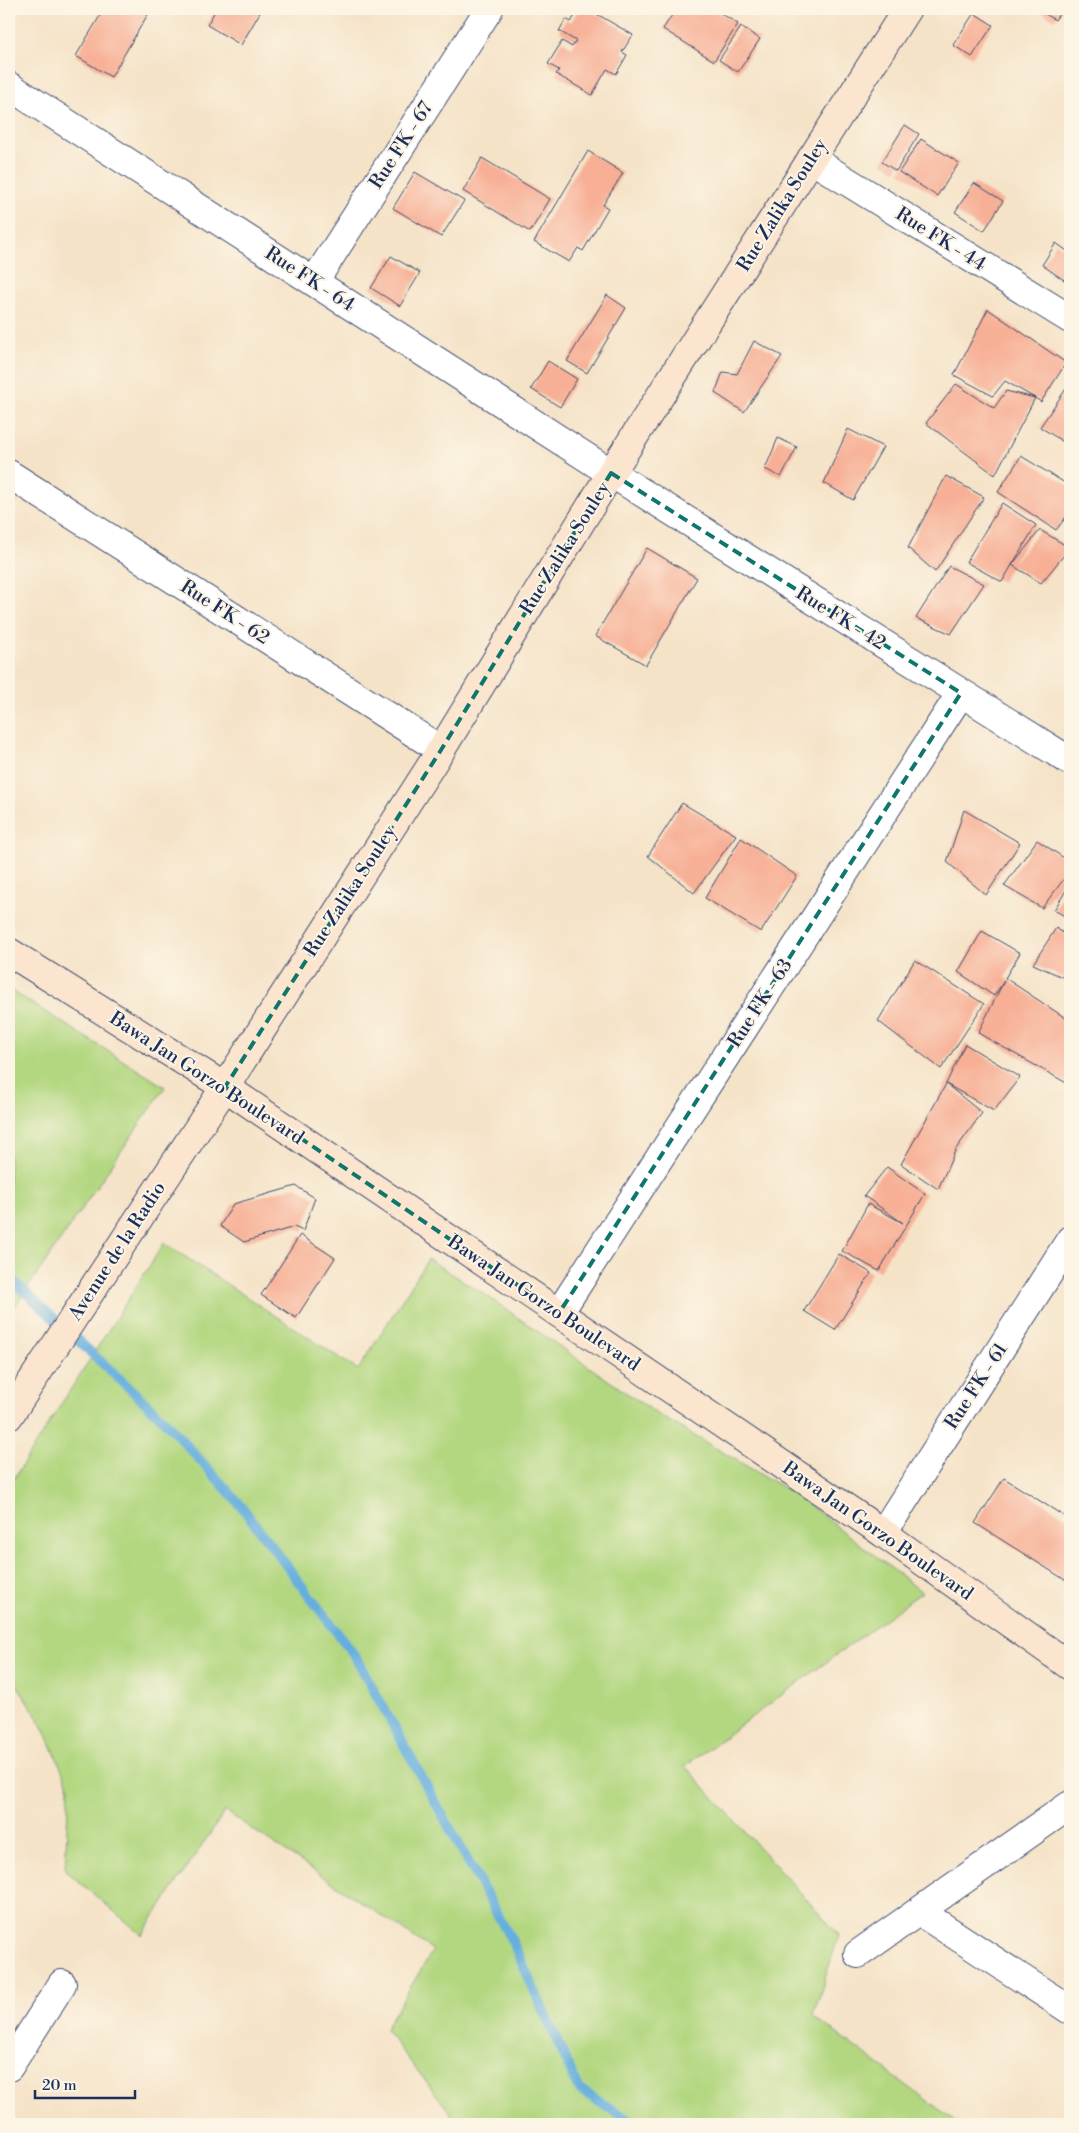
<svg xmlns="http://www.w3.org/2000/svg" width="1079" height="2133" viewBox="0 0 1079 2133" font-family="'Libre Bodoni',serif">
  <rect width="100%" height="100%" fill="#fcf5e5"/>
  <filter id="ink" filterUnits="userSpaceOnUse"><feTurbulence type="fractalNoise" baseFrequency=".02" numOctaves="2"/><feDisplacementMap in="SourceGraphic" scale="10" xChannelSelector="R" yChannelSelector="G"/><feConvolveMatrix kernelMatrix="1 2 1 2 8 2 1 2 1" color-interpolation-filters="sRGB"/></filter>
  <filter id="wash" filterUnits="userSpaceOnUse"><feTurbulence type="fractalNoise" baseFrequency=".0096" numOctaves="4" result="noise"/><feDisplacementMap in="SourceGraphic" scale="20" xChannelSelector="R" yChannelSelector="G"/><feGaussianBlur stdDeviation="1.12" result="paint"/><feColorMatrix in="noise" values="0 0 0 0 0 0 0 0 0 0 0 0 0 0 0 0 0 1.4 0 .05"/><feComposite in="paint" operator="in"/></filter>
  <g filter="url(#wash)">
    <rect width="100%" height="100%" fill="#f5e3c8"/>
    <g fill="#b2d780" stroke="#66836f">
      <polygon points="9,989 165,1087 9,1315"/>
      <polygon points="164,1243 358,1370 428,1259 484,1294 657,1414 796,1495 922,1592 685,1766 839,1935 813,2016 959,2124 459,2124 385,2029 433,1950 225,1811 142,1935 65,1870 69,1787 45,1730 9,1672 9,1486"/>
    </g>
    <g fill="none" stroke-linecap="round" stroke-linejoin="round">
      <polyline stroke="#65aedd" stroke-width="10" points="9,1277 163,1419 238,1502 355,1656 512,1941 579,2089 635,2124"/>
    </g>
    <g id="blocks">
      <g fill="#f7b096">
        <polygon points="104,9 151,9 111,77 76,56"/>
        <polygon points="216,9 262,9 241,45 207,25"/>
        <polygon points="579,9 588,9 633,35 622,52 627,55 616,74 607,69 592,95 556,74 559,70 548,64 562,41 572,47 576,41 559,31 566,19 571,22"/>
        <polygon points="676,9 714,9 738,24 714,61 663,29"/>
        <polygon points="1037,9 1063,9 1055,20"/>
        <polygon points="974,13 993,25 972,57 953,45"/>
        <polygon points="741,27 760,39 738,72 719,60"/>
        <polygon points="905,125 919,134 896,171 882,162"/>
        <polygon points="921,139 959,163 937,196 899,172"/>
        <polygon points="588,151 623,173 603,205 608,208 583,251 578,248 569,262 534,242"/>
        <polygon points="482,158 550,199 530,232 463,191"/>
        <polygon points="415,172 464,201 441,237 393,208"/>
        <polygon points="974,183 1003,201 984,231 955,212"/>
        <polygon points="1056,243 1070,253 1070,284 1042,265"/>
        <polygon points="391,256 420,273 400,306 371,288"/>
        <polygon points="607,295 626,308 587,373 567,361"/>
        <polygon points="988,309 1066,363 1041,402 1035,398 995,475 926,423 956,384 994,408 1006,391 1035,398 1005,381 993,396 954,375"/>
        <polygon points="754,341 782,356 744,412 715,393 723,372 737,374"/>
        <polygon points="548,361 577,379 560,407 531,389"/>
        <polygon points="1070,383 1070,446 1040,427"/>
        <polygon points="848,429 883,447 853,500 824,483"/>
        <polygon points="778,438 797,447 781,477 765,469"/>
        <polygon points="1021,456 1070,486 1070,512 1056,530 998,492"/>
        <polygon points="946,476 984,497 935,572 908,548"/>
        <polygon points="1002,503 1036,525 1012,565 1040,530 1070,548 1041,583 1012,565 1002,582 966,562"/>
        <polygon points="647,548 697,578 646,665 595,636"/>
        <polygon points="949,566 984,584 951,634 916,618"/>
        <polygon points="682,803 736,835 694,893 648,856"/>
        <polygon points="964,810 1020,843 986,895 947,862"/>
        <polygon points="741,838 797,876 761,932 705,898"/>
        <polygon points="1037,840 1070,862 1070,871 1042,908 1004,886"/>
        <polygon points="1070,884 1070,919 1054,910"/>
        <polygon points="1056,928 1070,938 1069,980 1033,964"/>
        <polygon points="982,931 1020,953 1005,978 1070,1021 1070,1085 978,1033 1004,981 994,996 958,972"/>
        <polygon points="915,960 984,1004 941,1069 878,1021"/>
        <polygon points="965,1044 1020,1077 994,1111 946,1084"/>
        <polygon points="946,1084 982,1113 956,1149 938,1189 901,1164"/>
        <polygon points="887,1167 925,1194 879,1271 842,1251 868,1204 903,1223 864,1196"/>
        <polygon points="296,1186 315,1198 303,1231 294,1227 244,1242 220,1226 233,1204"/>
        <polygon points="300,1235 335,1258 296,1318 261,1295"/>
        <polygon points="839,1254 871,1273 835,1330 804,1311"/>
        <polygon points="1004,1478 1070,1520 1070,1583 975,1523"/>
      </g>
    </g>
  </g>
  <g filter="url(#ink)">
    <use href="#blocks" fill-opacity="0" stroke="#3c4a6e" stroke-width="1"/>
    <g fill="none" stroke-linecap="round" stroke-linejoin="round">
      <defs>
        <g id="street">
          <polyline points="9,86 611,473 1070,761"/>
          <polyline points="811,159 1070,319"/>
          <polyline points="314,282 489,9"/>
          <polyline points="9,474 441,750"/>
          <polyline points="559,1313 961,693"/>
          <polyline points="883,1533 1070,1240"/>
          <polyline points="920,1912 1070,2010"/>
          <polyline points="858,1954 1070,1805"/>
          <polyline points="9,2067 62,1984"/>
        </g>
        <g id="secondary">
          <polyline points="9,952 225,1087 883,1533 1070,1666"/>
          <polyline points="9,1416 225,1087 441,750 611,473 907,9"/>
        </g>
      </defs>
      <use href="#street" stroke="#3c4a6e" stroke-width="30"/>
      <use href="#secondary" stroke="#3c4a6e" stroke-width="30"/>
      <use href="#street" stroke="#fff" stroke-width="28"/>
      <use href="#secondary" stroke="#fbe5cf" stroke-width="28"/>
    </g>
  </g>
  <path fill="none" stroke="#0f766e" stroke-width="4" stroke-dasharray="10 6" stroke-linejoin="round" d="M 611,473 L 961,693 L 559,1313 L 225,1087 L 441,750 Z"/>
  <g text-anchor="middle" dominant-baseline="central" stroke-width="4" stroke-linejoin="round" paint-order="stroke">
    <g font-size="19" fill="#1b2f5e" stroke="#fcf5e5">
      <text transform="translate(401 145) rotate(-57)">Rue FK - 67</text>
      <text transform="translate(782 205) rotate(-58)">Rue Zalika Souley</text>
      <text transform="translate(941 239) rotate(32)">Rue FK - 44</text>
      <text transform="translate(310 279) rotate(33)">Rue FK - 64</text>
      <text transform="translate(565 548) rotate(-58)">Rue Zalika Souley</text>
      <text transform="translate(225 612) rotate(33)">Rue FK - 62</text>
      <text transform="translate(841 618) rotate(32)">Rue FK - 42</text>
      <text transform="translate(350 891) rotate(-57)">Rue Zalika Souley</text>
      <text transform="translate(760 1003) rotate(-57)">Rue FK - 63</text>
      <text transform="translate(207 1078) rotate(33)">Bawa Jan Gorzo Boulevard</text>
      <text transform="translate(117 1251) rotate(-57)">Avenue de la Radio</text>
      <text transform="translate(544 1303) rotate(34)">Bawa Jan Gorzo Boulevard</text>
      <text transform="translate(976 1386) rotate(-57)">Rue FK - 61</text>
      <text transform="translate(878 1531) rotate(35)">Bawa Jan Gorzo Boulevard</text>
    </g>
  </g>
  <rect width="1079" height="2133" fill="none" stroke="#fcf5e5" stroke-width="30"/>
  <path d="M35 2090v8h100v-8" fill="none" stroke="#1b2f5e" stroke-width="2.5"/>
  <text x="42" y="2090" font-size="15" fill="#1b2f5e" stroke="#fcf5e5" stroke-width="4" paint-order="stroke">20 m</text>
</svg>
